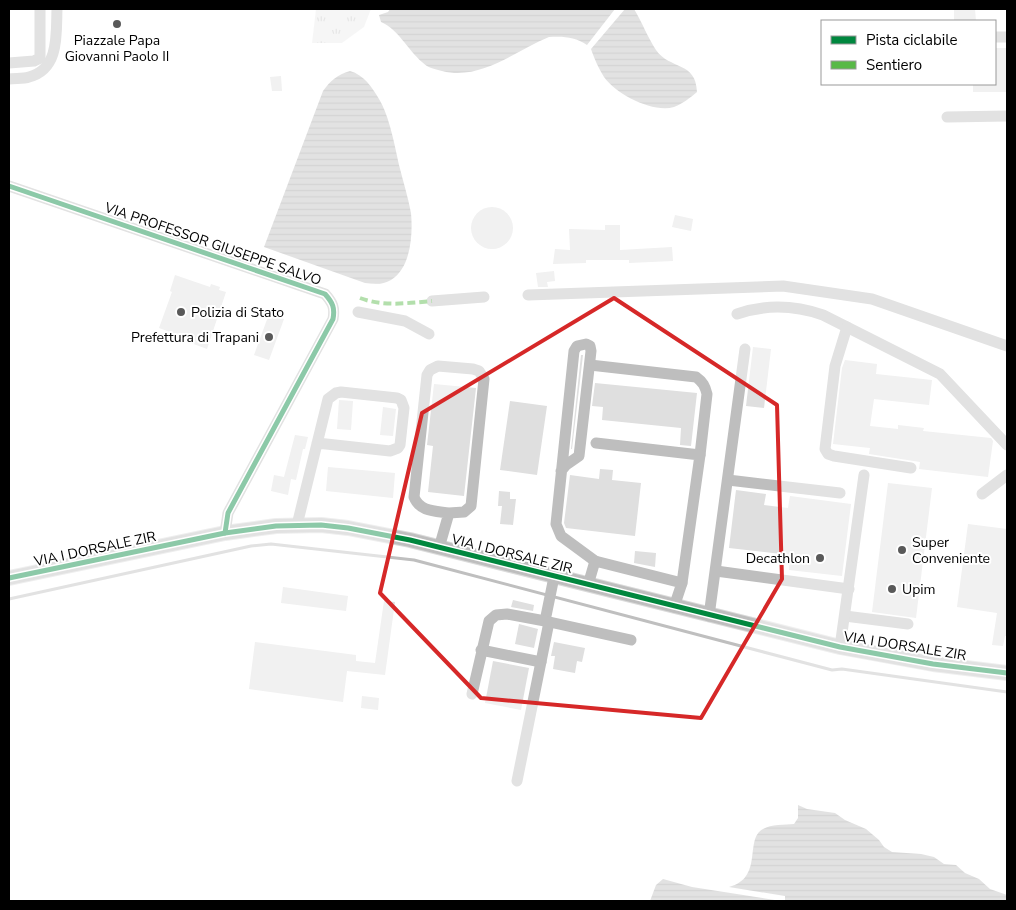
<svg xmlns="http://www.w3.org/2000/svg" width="1016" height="910" viewBox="0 0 1016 910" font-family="'Nunito Sans',sans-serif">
  <defs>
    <pattern id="grass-tufts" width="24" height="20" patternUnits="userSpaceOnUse" patternTransform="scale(1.25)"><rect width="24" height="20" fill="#ececec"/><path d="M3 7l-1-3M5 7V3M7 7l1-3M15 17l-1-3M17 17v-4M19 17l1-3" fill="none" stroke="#c9c9c9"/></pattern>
    <pattern id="water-rules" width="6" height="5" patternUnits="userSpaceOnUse" patternTransform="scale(1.25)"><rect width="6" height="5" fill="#bfbfbf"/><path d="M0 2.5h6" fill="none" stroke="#a2a2a2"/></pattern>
  </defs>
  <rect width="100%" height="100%" fill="#fff"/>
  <polygon fill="url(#grass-tufts)" points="316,9 371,9 364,27 342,43 312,43"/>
  <g fill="url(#water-rules)">
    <path d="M 390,9 L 615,9 L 587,45 C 575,37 564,36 549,37 C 515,51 481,81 442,71 C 434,69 428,68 422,62 C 408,50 398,29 381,22 L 379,15 L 388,12 Z"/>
    <path d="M 625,9 L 634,9 C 642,22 648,38 656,50 C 670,70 696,61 697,92 C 690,98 682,104 674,107 C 653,113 617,95 604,77 C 599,69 594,58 591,49 Z"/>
    <path d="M 350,71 C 364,75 372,87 379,99 C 389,115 395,146 399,165 C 403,181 408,197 411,213 C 413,234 411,268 391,280 C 383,285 374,284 365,283 L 264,247 L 323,91 C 331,80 337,75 350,71 Z"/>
    <path d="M 798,805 L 807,809 L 835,813 L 845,820 L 866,829 L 879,840 L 884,847 L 892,852 L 921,854 L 934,857 L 944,864 L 956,865 L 965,873 L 979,879 L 990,889 L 1007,895 L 1007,901 L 785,901 L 785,896 L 729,887 C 764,878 744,839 763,829 C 771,824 785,825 794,824 L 798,818 Z"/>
    <polygon points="663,879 692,887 781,901 650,901 656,885"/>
  </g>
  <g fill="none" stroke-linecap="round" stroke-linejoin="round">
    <polyline stroke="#bfbfbf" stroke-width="3" points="9,599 251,546 271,544 414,560 832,670 842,669 1007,692"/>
    <polyline stroke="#bfbfbf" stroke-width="11" points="358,312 405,321 429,334"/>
  </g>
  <g fill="#dfdfdf">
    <polygon points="954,9 975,9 976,21 954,21"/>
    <polygon points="995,48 1007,48 1007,92 973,92 973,84 995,84"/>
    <polygon points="281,76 282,91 272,91 270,77"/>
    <circle cx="492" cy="228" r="21"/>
    <polygon points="675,215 693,219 691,231 672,227"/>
    <polygon points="605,225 620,225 620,250 672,247 673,261 629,263 629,260 586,260 586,263 553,264 555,249 570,250 569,229 605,230"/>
    <polygon points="554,271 555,281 547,282 548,287 538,287 536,273"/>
    <polygon points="175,275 210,287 211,284 220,287 219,290 226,292 207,349 191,343 192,340 159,328 172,292 170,291"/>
    <polygon points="269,314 284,319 269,360 254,355"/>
    <polygon points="753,347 771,349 764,408 746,406"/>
    <polygon points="581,355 583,355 572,449 571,449"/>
    <polygon points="845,360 877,364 876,374 932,380 929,405 874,399 870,426 898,429 898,425 924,428 923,431 991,438 993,441 988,477 919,469 920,462 869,454 870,448 833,444 842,368"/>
    <polygon points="595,383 697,393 691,446 680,445 681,428 602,420 603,407 592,406"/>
    <polygon points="434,384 476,388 464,496 428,492 433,446 427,445"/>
    <polygon points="339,400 353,401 351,430 337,429"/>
    <polygon points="510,401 547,406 537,475 500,470"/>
    <polygon points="383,407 396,409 393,436 380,435"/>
    <polygon points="295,435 308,437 305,449 303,449 296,480 291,479 288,495 271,491 274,475 284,477"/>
    <polygon points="328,467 395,473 393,498 326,491"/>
    <polygon points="600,469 613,470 612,480 641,483 635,536 566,528 564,523 570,475 599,479"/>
    <polygon points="888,483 932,488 916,618 872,612"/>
    <polygon points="736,490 766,494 764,505 788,508 790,496 851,504 842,576 789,570 790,555 729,548"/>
    <polygon points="499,491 510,492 510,499 516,499 513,525 500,524 502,506 498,506"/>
    <polygon points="968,524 1007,529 1007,636 1005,636 1003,646 992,645 997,613 957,607"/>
    <polygon points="635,551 656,553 655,567 634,563"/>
    <polygon points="283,587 348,596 346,611 281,603"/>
    <polygon points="513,600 534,605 533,611 511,607"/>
    <polygon points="384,601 395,602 385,675 347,671 343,702 249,689 255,642 356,655 356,661 375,663"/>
    <polygon points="519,624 538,629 534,648 515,644"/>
    <polygon points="554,642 585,648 582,662 577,661 575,673 553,669 555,656 551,656"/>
    <polygon points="493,661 529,668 521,710 485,703"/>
    <polygon points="362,696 379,698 378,710 361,708"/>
  </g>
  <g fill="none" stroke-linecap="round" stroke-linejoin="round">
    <defs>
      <polyline id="major" points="9,578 225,533 276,526 321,525 348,528 410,540 840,647 933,664 1007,673"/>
    </defs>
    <use href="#major" stroke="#dbdbdb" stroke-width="16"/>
    <g stroke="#bebebe" stroke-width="11">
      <polyline points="995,37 1007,37"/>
      <polyline points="9,63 34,61 40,58 40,9"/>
      <path d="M 9,79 C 15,78 23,79 29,77 C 60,69 56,33 57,9"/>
      <polyline points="947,117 1007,116"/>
      <path d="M 9,186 L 325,294 C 333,303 335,308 333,319 L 228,513 L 225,533"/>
      <polyline points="528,295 783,286 872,299 1007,346"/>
      <polyline points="432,301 484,297"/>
      <path d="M 737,314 C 766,304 794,305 823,315 L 940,374 L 1007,445"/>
      <polyline points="847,327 835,366 825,449 828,454 834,456 911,468"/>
      <path d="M 590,365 L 696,377 C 703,382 705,386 707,394 L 700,455"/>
      <polyline points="596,443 700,455 682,583"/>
      <polyline points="561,471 566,465 579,456 591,351 590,346 586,344 577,346 574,351 556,524 561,536 595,561"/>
      <polyline points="728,480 840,493"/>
      <polyline points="982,494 1007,475"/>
      <polyline points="297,525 328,399 336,393 341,392 397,398 401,400 404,408 400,445 398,448 390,451 317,443"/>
      <path d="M 439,548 L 449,513 L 464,512 L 471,506 L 484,379 L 479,371 L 473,369 L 438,366 L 430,370 L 427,375 L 414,497 C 420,512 435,511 449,513"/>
      <polyline points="716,571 849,589"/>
      <polyline points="554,577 545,621 631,640"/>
      <polyline points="588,585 595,561 682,583 674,607"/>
      <polyline points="709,616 745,349"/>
      <polyline points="845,616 908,624"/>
      <polyline points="840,647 864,475"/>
      <polyline points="481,650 541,662"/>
      <polyline points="472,694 489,621 496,615 507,614 545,621"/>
      <polyline points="517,781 549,622"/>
    </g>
    <use href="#major" stroke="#bebebe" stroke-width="14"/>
    <path stroke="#58b947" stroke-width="4" stroke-dasharray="8 4" stroke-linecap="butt" d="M 360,298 C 384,307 407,303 432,301"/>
    <defs>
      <g id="cycleway">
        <path d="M 9,186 L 325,294 C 333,303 335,308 333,319 L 228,513 L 225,533"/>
        <polyline points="9,578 225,533 276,526 321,525 348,528 410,540 840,647 933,664 1007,673"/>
      </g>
    </defs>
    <use href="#cycleway" stroke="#fff" stroke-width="8"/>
    <use href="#cycleway" stroke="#00873e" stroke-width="5"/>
  </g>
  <path d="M0 0H1016V910H0ZM 614,298 L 777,405 L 782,579 L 701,718 L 481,698 L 380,593 L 422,413 Z" fill="#fff" fill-opacity=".55" fill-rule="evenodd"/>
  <path fill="none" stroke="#d62828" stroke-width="4" stroke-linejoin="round" d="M 614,298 L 777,405 L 782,579 L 701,718 L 481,698 L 380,593 L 422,413 Z"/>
  <g fill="#595959" stroke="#fff" stroke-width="2">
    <circle cx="117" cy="24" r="5"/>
    <circle cx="181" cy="312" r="5"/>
    <circle cx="269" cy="337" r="5"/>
    <circle cx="902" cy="550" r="5"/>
    <circle cx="820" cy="558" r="5"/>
    <circle cx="892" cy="589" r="5"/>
  </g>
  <g text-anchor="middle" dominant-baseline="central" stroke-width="4" stroke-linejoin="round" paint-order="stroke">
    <g font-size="14" fill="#000" stroke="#fff" text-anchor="start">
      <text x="117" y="40" text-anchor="middle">Piazzale Papa<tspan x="117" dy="16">Giovanni Paolo II</tspan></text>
      <text x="191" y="312">Polizia di Stato</text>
      <text x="259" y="337" text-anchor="end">Prefettura di Trapani</text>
      <text x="912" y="542">Super<tspan x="912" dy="16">Conveniente</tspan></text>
      <text x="810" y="558" text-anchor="end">Decathlon</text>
      <text x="902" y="589">Upim</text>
    </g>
    <g font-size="14" fill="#000" stroke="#fff">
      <text transform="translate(213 244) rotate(19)">VIA PROFESSOR GIUSEPPE SALVO</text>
      <text transform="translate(95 549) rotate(-12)">VIA I DORSALE ZIR</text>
      <text transform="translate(512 554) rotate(14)">VIA I DORSALE ZIR</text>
      <text transform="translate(905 646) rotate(9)">VIA I DORSALE ZIR</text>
    </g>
  </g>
  <rect width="1016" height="910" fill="none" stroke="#000000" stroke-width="20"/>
  <rect x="821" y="20" width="175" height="65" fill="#ffffff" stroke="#999999"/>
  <rect x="831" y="36" width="25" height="8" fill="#00873e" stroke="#999999"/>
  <text x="866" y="45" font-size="15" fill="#000000">Pista ciclabile</text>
  <rect x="831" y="61" width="25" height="8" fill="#58b947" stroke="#999999"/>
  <text x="866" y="70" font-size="15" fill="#000000">Sentiero</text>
</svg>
